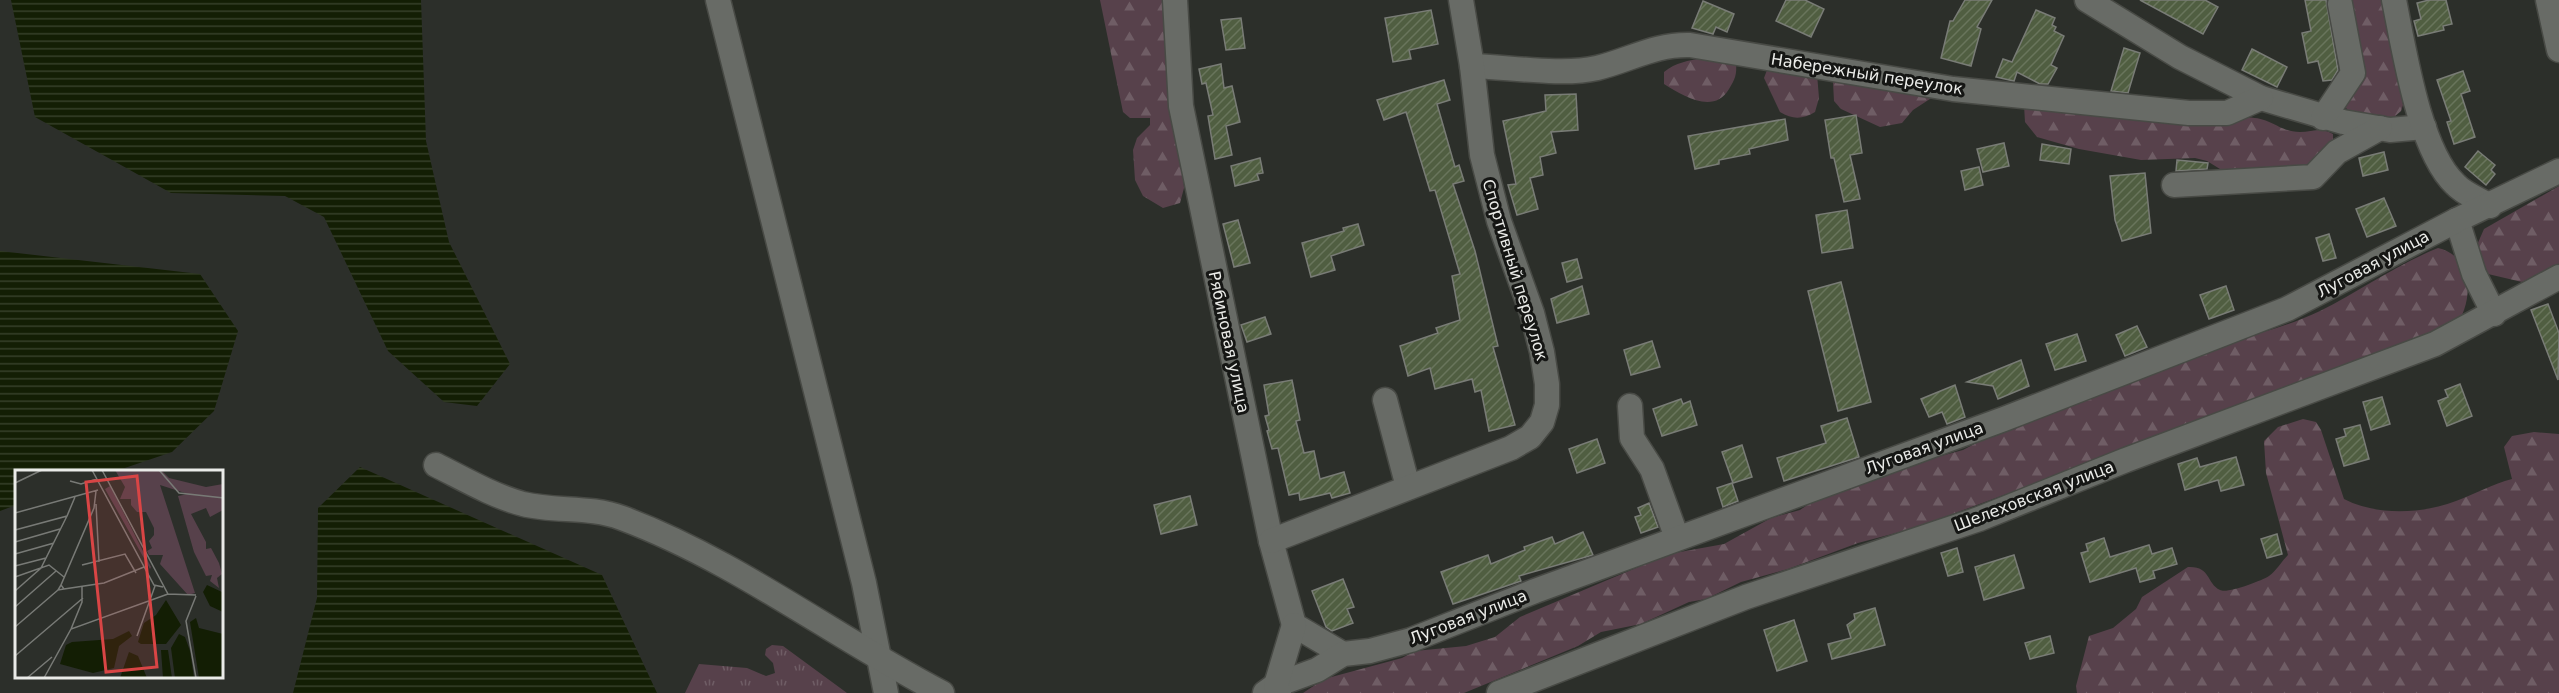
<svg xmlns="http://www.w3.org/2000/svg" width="2559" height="693" viewBox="0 0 2559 693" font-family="'DejaVu Sans',sans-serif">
  <defs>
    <pattern id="grass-tufts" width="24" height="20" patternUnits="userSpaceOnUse" patternTransform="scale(1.5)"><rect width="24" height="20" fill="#57414b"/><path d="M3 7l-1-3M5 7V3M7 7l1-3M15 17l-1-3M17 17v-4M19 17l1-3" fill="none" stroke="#6f5d65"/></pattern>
    <pattern id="forest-firs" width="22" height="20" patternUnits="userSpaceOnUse" patternTransform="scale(1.5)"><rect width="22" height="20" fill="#57414b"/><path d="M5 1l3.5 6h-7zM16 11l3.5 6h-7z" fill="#6f5d65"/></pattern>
    <pattern id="water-rules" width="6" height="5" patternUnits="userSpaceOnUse" patternTransform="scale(1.5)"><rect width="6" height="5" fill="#131e04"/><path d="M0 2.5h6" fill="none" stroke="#363f29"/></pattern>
    <pattern id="building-hatch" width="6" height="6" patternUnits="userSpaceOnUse" patternTransform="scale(1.5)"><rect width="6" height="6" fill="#505e41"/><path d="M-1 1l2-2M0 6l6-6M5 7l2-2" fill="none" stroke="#69755c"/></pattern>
  </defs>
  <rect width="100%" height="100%" fill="#2c2f2a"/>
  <polygon fill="url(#grass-tufts)" points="772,645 783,646 847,693 685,693 699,664 747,668 766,676 775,673 773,663 765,655 766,649"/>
  <g fill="url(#forest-firs)">
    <polygon points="1100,0 1167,0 1182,158 1184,188 1180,203 1163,208 1143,196 1135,180 1133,150 1137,138 1150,125 1150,118 1130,118 1123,112"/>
    <path d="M 2344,0 L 2387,0 L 2403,105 L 2401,111 L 2393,118 C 2375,118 2356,121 2344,106 Z"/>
    <path d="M 1703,58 L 1736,63 C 1737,75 1735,79 1729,89 C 1714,115 1683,96 1664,84 L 1664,72 C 1676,62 1688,61 1703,58 Z"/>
    <path d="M 1776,67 L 1817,74 L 1819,98 L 1815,112 C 1803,119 1793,120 1780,112 L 1764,78 L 1767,70 Z"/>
    <polygon points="1841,77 1933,97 1913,110 1902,123 1880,127 1841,109 1834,101 1833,82"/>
    <path d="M 2024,105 L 2239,118 C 2271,114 2277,132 2300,132 C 2313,132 2321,127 2333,134 L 2333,141 L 2318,165 L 2239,172 L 2220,169 L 2207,161 L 2195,158 L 2141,160 L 2079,149 L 2037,137 L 2025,122 Z"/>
    <polygon points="2559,186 2559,266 2522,282 2488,274 2477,245 2484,229"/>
    <path d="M 2438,248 C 2475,256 2474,304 2454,328 L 1915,528 L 1858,543 L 1788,569 L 1741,582 L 1706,599 L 1689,602 L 1641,624 L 1601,632 L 1578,646 L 1464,693 L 1303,693 L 1324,679 L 1402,658 L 1415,651 L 1466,646 L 1495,637 L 1520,617 L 1669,554 L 1724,544 L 1771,518 L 1800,510 L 1822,495 L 1915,463 L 1963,450 L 1999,431 L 2183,362 C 2226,339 2277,332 2320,311 C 2360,291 2396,265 2438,248 Z"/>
    <path d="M 2303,419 L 2316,422 L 2321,430 L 2344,499 C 2377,516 2422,514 2456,501 C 2475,494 2493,484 2512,479 L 2504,447 L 2512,436 L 2534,432 L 2559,434 L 2559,693 L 2077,693 L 2076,686 L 2089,636 L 2113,628 L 2136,609 L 2142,597 L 2188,567 C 2211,566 2206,583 2220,590 C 2227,594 2261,581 2269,576 C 2276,571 2282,561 2288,555 L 2266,473 L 2264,441 L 2278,427 Z"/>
  </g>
  <g fill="url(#water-rules)">
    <polygon points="11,0 421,0 426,141 449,242 510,364 477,406 444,402 388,351 324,217 285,196 171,193 35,117"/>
    <polygon points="0,251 200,274 238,331 214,411 172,452 116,471 16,471 16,505 0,511"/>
    <polygon points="360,467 602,575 657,693 293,693 317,598 318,508"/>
  </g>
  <g fill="url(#building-hatch)" stroke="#797c76" stroke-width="1.5">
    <polygon points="1786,0 1805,0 1824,9 1811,37 1776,21"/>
    <polygon points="1965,0 1992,0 1977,27 1981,29 1971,66 1941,58 1950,21 1953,21"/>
    <polygon points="2140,0 2205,0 2218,7 2203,34"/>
    <polygon points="2305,0 2326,0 2338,70 2332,80 2323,81 2318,61 2308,63 2302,33 2311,31"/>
    <polygon points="2429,0 2446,0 2452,24 2443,26 2444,30 2418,36 2414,21 2421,19 2417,3"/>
    <polygon points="1703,1 1734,14 1727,32 1716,27 1713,34 1692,28"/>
    <polygon points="1431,10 1438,44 1409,50 1411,59 1393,62 1385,18"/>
    <polygon points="2036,10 2055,18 2052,25 2056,27 2054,31 2064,36 2051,65 2057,68 2048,84 2040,84 2017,72 2014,81 1996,77 2003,59 2012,62"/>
    <polygon points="1241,18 1245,48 1226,50 1221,20"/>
    <polygon points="2124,48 2140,53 2128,93 2111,91"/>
    <polygon points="2252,49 2287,67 2277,87 2242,70"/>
    <polygon points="1221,64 1224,88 1232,86 1240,122 1226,126 1232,155 1215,159 1208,116 1213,115 1206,83 1202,84 1199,69"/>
    <polygon points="2463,71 2470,91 2461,94 2475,137 2454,144 2447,122 2451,121 2437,80"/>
    <polygon points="1444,80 1450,100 1437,104 1455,167 1459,165 1464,181 1453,184 1475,251 1498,346 1493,347 1515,425 1489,431 1481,390 1475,392 1472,379 1435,389 1430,368 1408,376 1400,346 1438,333 1436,328 1460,320 1452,276 1460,274 1435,190 1430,191 1406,112 1384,120 1377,100"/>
    <polygon points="1576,94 1578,130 1551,132 1556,153 1540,157 1543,175 1530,178 1538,209 1517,215 1508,185 1516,184 1503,121 1546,111 1545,95"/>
    <polygon points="1856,115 1862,153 1850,155 1860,199 1844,202 1834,158 1831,158 1825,120"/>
    <polygon points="1785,119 1788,140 1749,149 1750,154 1719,160 1719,164 1695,169 1688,136"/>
    <polygon points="2004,143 2009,166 1983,172 1977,149"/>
    <polygon points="2042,144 2071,149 2069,164 2040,160"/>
    <polygon points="2478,151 2495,165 2491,170 2495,174 2486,185 2465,167"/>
    <polygon points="2384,152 2388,170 2363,176 2359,158"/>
    <polygon points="1260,158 1263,173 1257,174 1259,180 1235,186 1231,166"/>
    <polygon points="2177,160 2208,163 2207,169 2176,171"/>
    <polygon points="1979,167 1983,185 1965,190 1961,171"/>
    <polygon points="2145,173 2151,233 2122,241 2115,220 2110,176"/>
    <polygon points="2384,198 2396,226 2367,237 2356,209"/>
    <polygon points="1847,210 1853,248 1822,253 1816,215"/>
    <polygon points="1238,220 1250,263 1234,267 1223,224"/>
    <polygon points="1358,224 1364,245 1331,256 1335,270 1311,277 1302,243 1344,231 1343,228"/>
    <polygon points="2329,234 2336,258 2323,261 2316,238"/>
    <polygon points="1577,259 1582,278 1567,282 1562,263"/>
    <polygon points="1841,282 1871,402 1838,411 1808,291"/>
    <polygon points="1582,286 1589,314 1557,323 1551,299"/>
    <polygon points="2226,286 2234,310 2209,319 2200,295"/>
    <polygon points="2548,304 2559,333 2558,380 2531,310"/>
    <polygon points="1265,317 1271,334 1247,342 1241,325"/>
    <polygon points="2137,326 2147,347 2125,356 2116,335"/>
    <polygon points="2077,334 2086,361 2055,370 2046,344"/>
    <polygon points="1652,341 1660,367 1631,375 1624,350"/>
    <polygon points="2021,360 2029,386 1998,399 1993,386 1967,382"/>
    <polygon points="1292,380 1300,420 1296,421 1304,453 1314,451 1320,479 1344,472 1350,493 1332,498 1330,493 1300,500 1299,493 1289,495 1278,448 1272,449 1267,431 1269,430 1265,416 1269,415 1264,385"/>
    <polygon points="2460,384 2472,416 2447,426 2438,401 2448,397 2445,390"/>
    <polygon points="1955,385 1965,417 1947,424 1942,412 1929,417 1921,399"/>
    <polygon points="2382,397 2390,424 2371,430 2363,402"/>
    <polygon points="1681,399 1683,404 1690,401 1697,425 1662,436 1653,409"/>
    <polygon points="1847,418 1859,457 1784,481 1777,458 1826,443 1821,426"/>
    <polygon points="2360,425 2369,459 2344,466 2336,439 2346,436 2344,429"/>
    <polygon points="1597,439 1605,463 1577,473 1569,449"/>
    <polygon points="1742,445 1752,477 1733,483 1722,452"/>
    <polygon points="2236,457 2244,485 2221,491 2218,480 2185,490 2178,464 2197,458 2200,467"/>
    <polygon points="1732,483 1738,501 1723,507 1717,488"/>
    <polygon points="1190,496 1197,525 1161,534 1154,505"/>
    <polygon points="1649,503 1658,527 1641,533 1635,517 1641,515 1638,508"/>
    <polygon points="1583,532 1593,555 1519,576 1521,581 1453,604 1441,572 1488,555 1491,564 1525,550 1524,547 1552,537 1555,544"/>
    <polygon points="2277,534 2282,554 2267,558 2261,539"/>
    <polygon points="2104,538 2110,557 2149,545 2152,554 2172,548 2177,564 2153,571 2155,578 2140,582 2136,568 2090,582 2081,553 2088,551 2086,544"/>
    <polygon points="1957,548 1963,572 1948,576 1941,553"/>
    <polygon points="2014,555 2024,588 1984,600 1975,567"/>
    <polygon points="1343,579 1354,607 1347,609 1353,623 1332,631 1326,627 1312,591"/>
    <polygon points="1875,608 1885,645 1832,659 1828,644 1851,638 1847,625 1855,619 1854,614"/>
    <polygon points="1794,620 1807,661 1777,671 1764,630"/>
    <polygon points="2050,636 2054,653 2030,659 2025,643"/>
  </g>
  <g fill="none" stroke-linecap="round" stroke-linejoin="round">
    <defs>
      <g id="minor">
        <polyline points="718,0 864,583 886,693"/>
        <polyline points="1175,0 1181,106 1271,541 1294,625 1343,654"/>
        <polyline points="2087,0 2180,57 2261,98 2343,122 2390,130 2424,127"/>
        <path d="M 2394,0 C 2404,49 2419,150 2455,184 C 2464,194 2479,199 2490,206"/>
        <polyline points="2548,0 2559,50"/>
        <path d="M 1472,66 C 1508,67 1563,76 1597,68 C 1630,60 1655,44 1690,45 L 1953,89 L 2189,113 L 2227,113 L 2261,98"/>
        <polyline points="2323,118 2353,73 2340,4"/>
        <polyline points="2174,185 2313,177 2337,152 2380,128"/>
        <polyline points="2457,220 2474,274 2494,314"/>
        <polyline points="1385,400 1408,487"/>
        <polyline points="1630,406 1632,438 1652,469 1677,538"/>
        <path d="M 436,465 C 464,479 493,496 523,504 C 556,512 590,506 622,518 C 737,561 834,637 942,693"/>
        <polyline points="1271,541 1511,448 1530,437 1542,422 1547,405 1547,384 1542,352 1532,313 1499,221 1482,155 1472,66 1461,0"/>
        <polyline points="1265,693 1276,685 1317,670 1343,654 1370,651 1411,640 1535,591 2004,419 2287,309 2457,220 2559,171"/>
        <polyline points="1279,693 1276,685 1294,625"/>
        <polyline points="1499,693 1746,597 1979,519 2126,460 2435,344 2559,277"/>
      </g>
    </defs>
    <use href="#minor" stroke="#484a45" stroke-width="27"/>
    <use href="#minor" stroke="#686b66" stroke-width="24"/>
  </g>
  <g text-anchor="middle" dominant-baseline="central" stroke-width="6" stroke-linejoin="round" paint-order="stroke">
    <g font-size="16" fill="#eaebe8" stroke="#151614">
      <text transform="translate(1867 74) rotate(9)">Набережный переулок</text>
      <text transform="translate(2373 264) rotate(-28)">Луговая улица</text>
      <text transform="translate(1515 270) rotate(73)">Спортивный переулок</text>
      <text transform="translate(1229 342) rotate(78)">Рябиновая улица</text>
      <text transform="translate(1924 448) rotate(-20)">Луговая улица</text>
      <text transform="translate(2034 496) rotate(-21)">Шелеховская улица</text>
      <text transform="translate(1468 617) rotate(-21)">Луговая улица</text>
    </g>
  </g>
  <g transform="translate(15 470)">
    <rect width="208" height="208" fill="#2c2f2a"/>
    <path d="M 100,0 L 146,0 L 154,8 L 191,17 L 208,14 L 208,40 L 195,47 L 191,38 L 176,44 L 191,72 L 191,79 L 196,78 L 204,93 L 207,104 L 202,108 L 204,118 L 195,111 L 197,105 L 191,106 L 179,82 L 163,26 L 173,24 L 145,15 L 180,123 L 173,125 L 145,94 L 148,85 L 134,85 L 132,81 L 137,78 L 134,71 L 139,65 L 139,58 L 131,42 L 122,42 L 116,35 L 116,29 L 105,29 L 110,17 ZM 95,16 L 136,97 L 135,99 L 90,19 Z" fill="#57414b"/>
    <path d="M 192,115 L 207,122 L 208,142 L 195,136 L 188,122 ZM 151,130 L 166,155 L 151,174 L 126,174 L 123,172 L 129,153 L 141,145 ZM 181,148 L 184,158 L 208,164 L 208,208 L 184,208 L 175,152 ZM 114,161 L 117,166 L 104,176 L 99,198 L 78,203 L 45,194 L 51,175 L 57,172 L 98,169 ZM 164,164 L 170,167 L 175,181 L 179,208 L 160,208 L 156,178 ZM 146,180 L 153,180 L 157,208 L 148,208 ZM 114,182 L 123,186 L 132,208 L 105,208 Z" fill="#131e04"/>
    <path fill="none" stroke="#787a76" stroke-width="1.5" d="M 77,0 L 139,115 L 148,117M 87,0 L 153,124 L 181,125M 144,0 L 164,23 L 209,28M 55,11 L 66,14 L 82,9M 0,13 L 27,0M 81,34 L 84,92M 0,43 L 83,20M 0,60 L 52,46 L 60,27M 0,72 L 45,59M 0,84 L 39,73M 67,95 L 110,84 L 121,103M 0,96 L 31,88M 0,107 L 34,95 L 49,107M 46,115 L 43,120 L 49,119 L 46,115 L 79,38 L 81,21M 49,119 L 89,113 L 129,97M 0,121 L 26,98 L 52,46M 181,126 L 171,151 L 181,208M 0,137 L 41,101M 0,157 L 43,120M 56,159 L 67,132 L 67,117M 122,166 L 140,116M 0,186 L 68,128M 12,208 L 37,187M 29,208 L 56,159 L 153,124"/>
    <path fill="#d94545" fill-opacity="0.15" stroke="#d94545" stroke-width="3" d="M 122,6 L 142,197 L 91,202 L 71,12 Z"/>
    <rect width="208" height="208" fill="none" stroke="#eaebe8" stroke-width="3"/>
  </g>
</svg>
